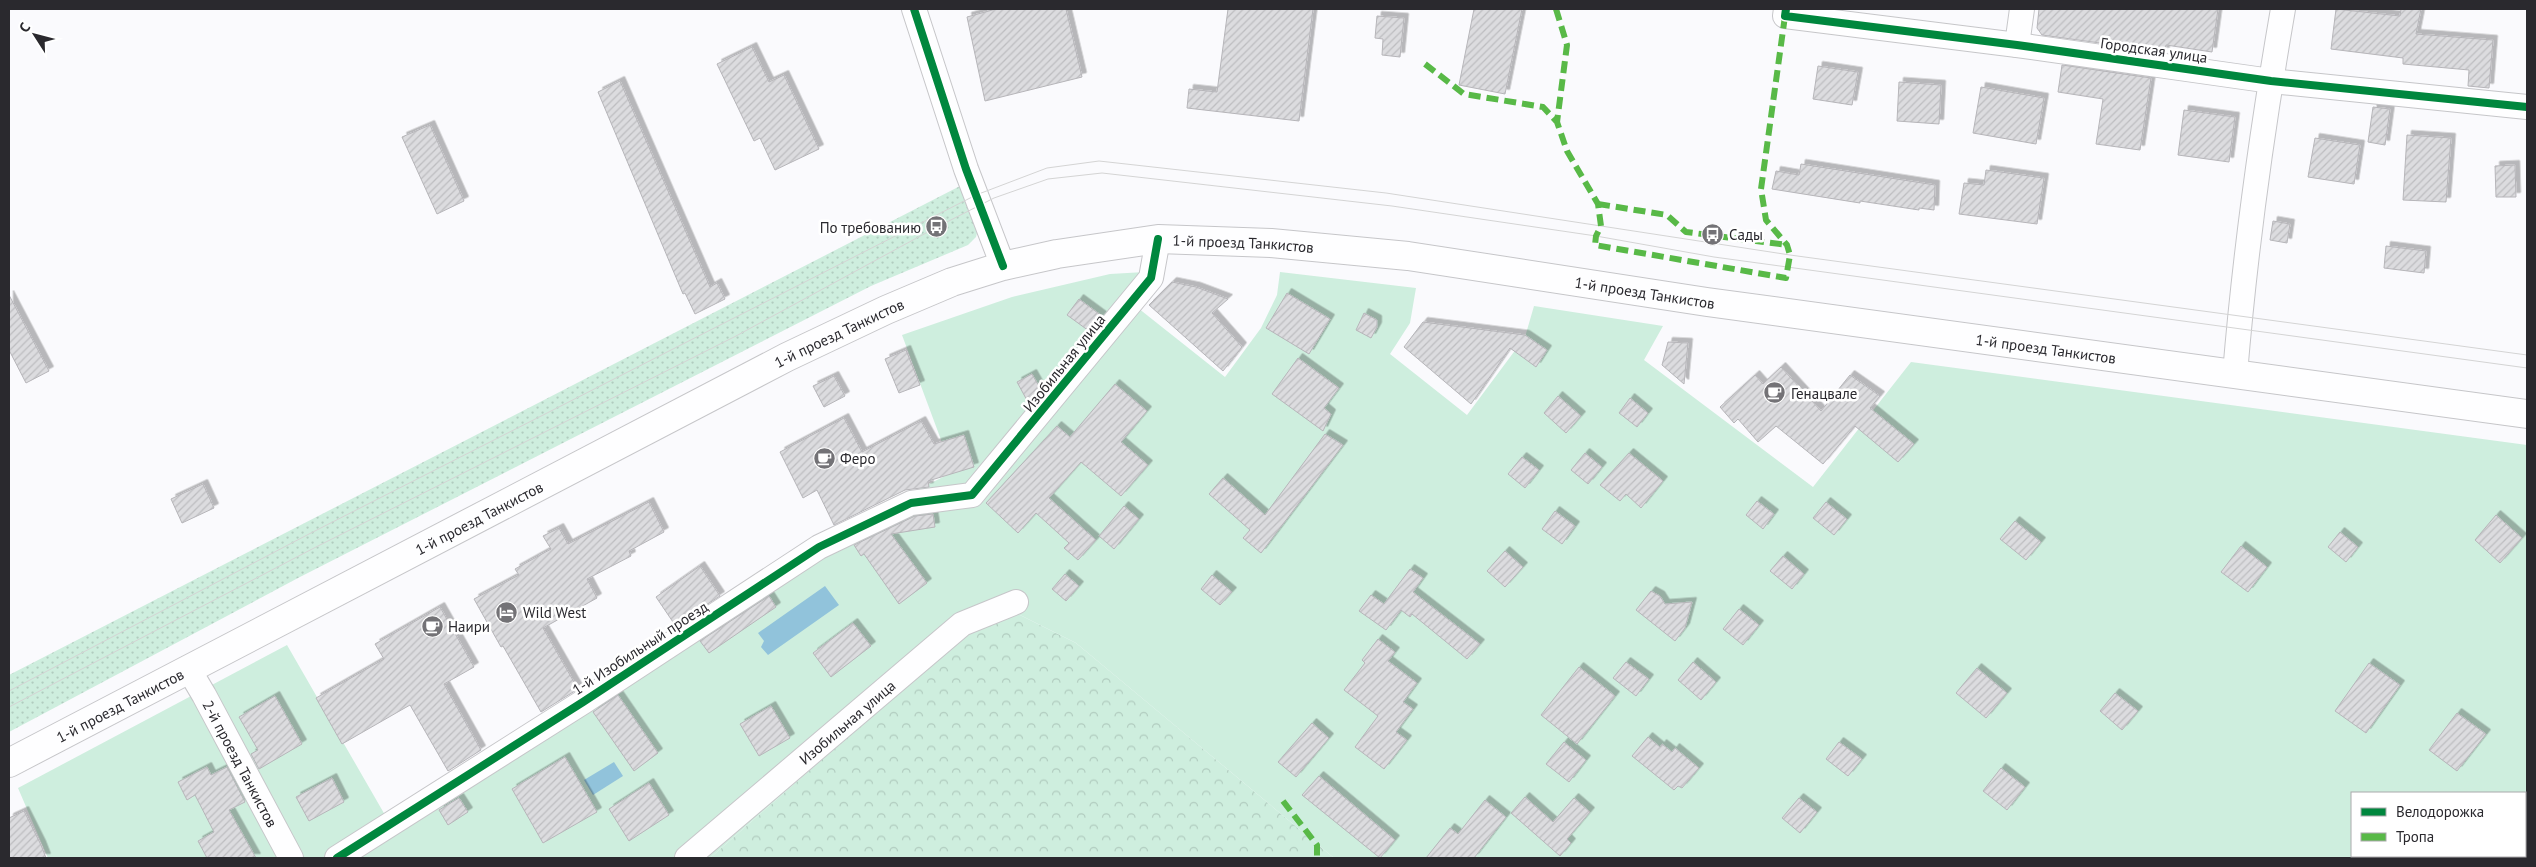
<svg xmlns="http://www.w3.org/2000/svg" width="2536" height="867" viewBox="0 0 2536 867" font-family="'PT Sans',sans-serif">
  <defs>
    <pattern id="grass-dots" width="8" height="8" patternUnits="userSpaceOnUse" patternTransform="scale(1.25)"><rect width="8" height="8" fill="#ceeede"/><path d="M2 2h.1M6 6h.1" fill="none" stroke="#b1ccbf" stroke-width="1.8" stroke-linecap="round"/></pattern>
    <pattern id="forest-crowns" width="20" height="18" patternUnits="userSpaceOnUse" patternTransform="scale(1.25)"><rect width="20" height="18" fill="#ceeede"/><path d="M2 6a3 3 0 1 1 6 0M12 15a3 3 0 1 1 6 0" fill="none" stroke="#b1ccbf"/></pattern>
    <pattern id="building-hatch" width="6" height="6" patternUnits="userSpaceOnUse" patternTransform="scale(1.25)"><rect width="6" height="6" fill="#dcdcdf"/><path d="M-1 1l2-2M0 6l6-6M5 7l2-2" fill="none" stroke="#bdbdc0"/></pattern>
    <filter id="shadow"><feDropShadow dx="4.5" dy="-4.5" stdDeviation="0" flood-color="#0004"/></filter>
  </defs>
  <rect width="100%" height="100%" fill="#fafafd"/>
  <polygon fill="url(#grass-dots)" points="962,185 978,229 976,237 968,245 871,286 298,578 9,732 9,675"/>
  <polygon fill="url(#forest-crowns)" points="1018,614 1076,643 1334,858 710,858 969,630"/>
  <path fill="#ceeede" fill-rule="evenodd" d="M 1162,271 L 1138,308 L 1225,377 L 1261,328 L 1277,295 L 1280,272 L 1416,288 L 1410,323 L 1390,354 L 1467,415 L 1525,337 L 1534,306 L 1663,326 L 1644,360 L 1813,487 L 1911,362 L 2527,445 L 2527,858 L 1334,858 L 1076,643 L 1018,614 L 969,630 L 710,858 L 48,858 L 18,788 L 287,645 L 385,815 L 813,542 L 953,472 L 902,335 L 1012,297 L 1110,274 ZM 2352,793 L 2525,793 L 2525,856 L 2352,856 Z"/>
  <g fill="#91c3db">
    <polygon points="825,586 839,605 768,655 761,647 764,641 758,633"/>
    <polygon points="614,762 623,776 593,795 584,780"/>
  </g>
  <g fill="url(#building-hatch)" stroke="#b6b5b9" filter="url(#shadow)">
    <polygon points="996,9 1066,9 1082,77 985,101 967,17"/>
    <polygon points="1228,9 1313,9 1299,121 1187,108 1189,89 1217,92"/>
    <polygon points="1474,9 1522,9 1505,94 1459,85"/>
    <polygon points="2039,9 2218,9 2212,52 2166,45 2165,52 2042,35 2037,28"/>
    <polygon points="2336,9 2400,16 2401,9 2421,9 2416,34 2493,40 2489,88 2468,86 2469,70 2403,64 2403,58 2331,49"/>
    <polygon points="1377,16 1404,18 1400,57 1382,55 1383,39 1375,38"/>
    <polygon points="752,47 769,82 784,75 819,149 775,170 760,138 754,141 717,64"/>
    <polygon points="2062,65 2151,78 2140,150 2096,144 2103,99 2058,92"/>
    <polygon points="1818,66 1858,72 1852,105 1813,99"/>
    <polygon points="620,81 710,287 717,283 725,299 695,314 685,293 683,294 598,92"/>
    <polygon points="1899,82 1941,85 1939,124 1897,121"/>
    <polygon points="1981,87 2044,98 2036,144 1973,133"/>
    <polygon points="2373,107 2390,109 2385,145 2368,142"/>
    <polygon points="2184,110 2235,117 2229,162 2178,155"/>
    <polygon points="430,125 464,201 437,214 402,137"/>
    <polygon points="2407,135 2451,138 2446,202 2403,200"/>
    <polygon points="2315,138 2360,145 2354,184 2308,177"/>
    <polygon points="1801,164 1935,185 1934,210 1919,208 1919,210 1860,201 1860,203 1772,189 1776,171 1799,175"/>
    <polygon points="2515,165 2516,197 2496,197 2495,166"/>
    <polygon points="1986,170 2044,178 2037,224 1959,214 1964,183 1984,185"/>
    <polygon points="2273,221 2290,224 2287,243 2270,240"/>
    <polygon points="2386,246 2426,251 2424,273 2384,268"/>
    <polygon points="1172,282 1196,287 1228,299 1212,313 1242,347 1223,371 1149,305"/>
    <polygon points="1287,293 1330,319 1309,354 1266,328"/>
    <polygon points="9,295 49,371 26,383 9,350"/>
    <polygon points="1079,299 1102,316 1089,331 1067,315"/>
    <polygon points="1364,313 1377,320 1377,327 1371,338 1356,330"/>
    <polygon points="1423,322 1525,335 1547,350 1536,367 1510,348 1471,404 1404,347"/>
    <polygon points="1668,342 1688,343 1684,384 1662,365"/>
    <polygon points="906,350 920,385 899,393 885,359"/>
    <polygon points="1298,358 1339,388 1324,408 1331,414 1323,431 1272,394"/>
    <polygon points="1781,367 1821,411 1850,375 1880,396 1870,408 1914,444 1898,462 1855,426 1823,464 1776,426 1758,442 1738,419 1734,423 1720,407 1755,375 1763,384"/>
    <polygon points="1032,374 1041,390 1029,404 1017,382"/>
    <polygon points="834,376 845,396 824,407 813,386"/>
    <polygon points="1115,384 1147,411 1121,442 1148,465 1121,496 1081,462 1049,498 1096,540 1078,560 1064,548 1069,543 1036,513 1018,533 986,503 1057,426 1070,437"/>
    <polygon points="1558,396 1581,416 1566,433 1544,413"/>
    <polygon points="1630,398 1648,413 1637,427 1619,413"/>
    <polygon points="844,418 862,452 921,421 934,444 964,435 974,467 928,481 929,487 905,490 834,525 817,490 803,498 780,452"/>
    <polygon points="1325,434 1343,445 1261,553 1243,538 1250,530 1209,494 1223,478 1265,515"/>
    <polygon points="1585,453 1602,467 1588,484 1571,470"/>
    <polygon points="1629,453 1663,481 1641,508 1626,494 1620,501 1600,485"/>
    <polygon points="1522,457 1539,470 1525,488 1508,474"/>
    <polygon points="203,484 214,508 182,523 171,499"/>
    <polygon points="1757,501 1774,514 1763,529 1746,515"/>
    <polygon points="649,502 664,532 629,551 631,556 587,579 597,598 543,628 578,689 541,712 503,646 501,647 474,599 519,575 515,569 551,549 543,536 559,528 568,544"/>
    <polygon points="1826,502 1847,519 1834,535 1813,518"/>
    <polygon points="1124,506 1139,519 1114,549 1099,536"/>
    <polygon points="1555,511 1575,526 1562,544 1542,529"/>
    <polygon points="933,514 935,527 891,534 927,583 899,604 864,554 861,556 854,545 915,516"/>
    <polygon points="2496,515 2522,538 2500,563 2475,540"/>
    <polygon points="2015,521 2041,542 2026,560 2000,539"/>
    <polygon points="2340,532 2358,547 2346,562 2328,547"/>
    <polygon points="2241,546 2267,567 2248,592 2221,572"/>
    <polygon points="1505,551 1523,567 1505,587 1487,571"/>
    <polygon points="1783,556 1804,574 1792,589 1770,571"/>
    <polygon points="700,566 720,596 675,625 656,597"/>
    <polygon points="1410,569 1423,578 1413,592 1480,644 1467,659 1412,614 1410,617 1401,610 1386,630 1359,611 1371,595 1384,604"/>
    <polygon points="1065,574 1079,586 1066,601 1052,589"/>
    <polygon points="1212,575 1232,592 1220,605 1201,589"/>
    <polygon points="1651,591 1660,596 1665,604 1692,602 1685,628 1675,641 1636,610"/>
    <polygon points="769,596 776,607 709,653 700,641"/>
    <polygon points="440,607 474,667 444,684 481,750 448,771 410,705 342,744 316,698 384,659 375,644"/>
    <polygon points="1739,609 1759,625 1743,645 1723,629"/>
    <polygon points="853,623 871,646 831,677 813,653"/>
    <polygon points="1378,639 1395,652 1388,661 1417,683 1403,702 1413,709 1396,732 1407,740 1384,769 1355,747 1378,716 1344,690 1365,663 1362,660"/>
    <polygon points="1626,662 1649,679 1636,696 1613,678"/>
    <polygon points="1693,662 1716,682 1701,700 1678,680"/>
    <polygon points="2369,663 2400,685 2366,733 2335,711"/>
    <polygon points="1579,667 1615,696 1577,744 1541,715"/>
    <polygon points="1977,668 2007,693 1986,718 1956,693"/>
    <polygon points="2115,693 2138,711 2122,730 2100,711"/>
    <polygon points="618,695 658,753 634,771 593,712"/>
    <polygon points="275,696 302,744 259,769 251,754 258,750 239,717"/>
    <polygon points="771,706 790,738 759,756 740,724"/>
    <polygon points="2457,713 2486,734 2457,771 2429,750"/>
    <polygon points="1312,723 1329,738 1296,777 1278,762"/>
    <polygon points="1648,737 1660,747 1662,744 1672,752 1675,748 1699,768 1682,788 1678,786 1674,790 1632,756"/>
    <polygon points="1564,742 1586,760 1569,782 1546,764"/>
    <polygon points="1839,742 1862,759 1848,776 1826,759"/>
    <polygon points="565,757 597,812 543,843 512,789"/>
    <polygon points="207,767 211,775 227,767 245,802 229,810 256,858 207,858 198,841 214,832 195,795 187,800 178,782"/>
    <polygon points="2001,768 2025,787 2007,810 1983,791"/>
    <polygon points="1319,776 1395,840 1380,858 1302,795"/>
    <polygon points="332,778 344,802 309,821 296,797"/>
    <polygon points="649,783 669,815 629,841 609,809"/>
    <polygon points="1525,797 1553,822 1574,798 1590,812 1567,839 1571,843 1560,856 1511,813"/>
    <polygon points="459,798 468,812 448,825 439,810"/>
    <polygon points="1799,798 1817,812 1800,833 1782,818"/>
    <polygon points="1485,800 1506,817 1474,858 1426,858 1450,828 1458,834"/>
    <polygon points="24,811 41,845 46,858 9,858 9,818"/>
  </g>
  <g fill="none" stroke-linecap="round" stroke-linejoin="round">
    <defs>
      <g id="street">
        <polyline points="914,9 966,169 1003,266"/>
        <polyline points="1786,9 1785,16 2017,45 2271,81 2527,107"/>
        <polyline points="2017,45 2022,9"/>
        <path d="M 2235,374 C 2245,252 2262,130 2283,9"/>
        <path id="s1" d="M 188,668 L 204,695 L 291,858"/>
        <polyline points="337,858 583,702 819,547 911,503 972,495 1151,278 1158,239"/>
        <path id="s2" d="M 687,858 L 962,624 L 1016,602"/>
      </g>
      <g id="secondary">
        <path id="s3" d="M 9,763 L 787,357 L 886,310 L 952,282 L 1003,266 L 1057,254 L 1158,239 L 1271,243 L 1408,256 L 1707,302 L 2527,414"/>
      </g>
    </defs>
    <use href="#street" stroke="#c6c6c9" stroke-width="26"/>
    <use href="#secondary" stroke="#c6c6c9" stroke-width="30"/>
    <use href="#street" stroke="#fefeff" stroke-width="24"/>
    <use href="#secondary" stroke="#fefeff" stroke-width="28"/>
    <g stroke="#d4d4d4" stroke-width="1">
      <polyline points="9,691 309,534 976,195 1047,168 1099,161 1386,193 1790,255 2527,355"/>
      <polyline points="9,707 316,547 736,336 937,227 994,198 1048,179 1102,173 1392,206 1596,236 1714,257 2527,368"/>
    </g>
    <g stroke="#58b947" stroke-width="6" stroke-dasharray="12 6" stroke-linecap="butt">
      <polyline points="1556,9 1567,45 1557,122"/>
      <polyline points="1425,64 1464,94 1543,107 1557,122 1567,151 1598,204 1601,226 1596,236 1595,245 1786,278 1790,255 1787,245 1766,220 1761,189 1785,16"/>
      <polyline points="1598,204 1667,215 1686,232 1787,245"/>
      <polyline points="1283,801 1317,845 1317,858"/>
    </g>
    <defs>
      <g id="cycleway">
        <polyline points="914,9 966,169 1003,266"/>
        <polyline points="1786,9 1785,16 2017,45 2271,81 2527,107"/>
        <polyline points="337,858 583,702 819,547 911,503 972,495 1151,278 1158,239"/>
      </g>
    </defs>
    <use href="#cycleway" stroke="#fff" stroke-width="11"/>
    <use href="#cycleway" stroke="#00873e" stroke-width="8"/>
  </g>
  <defs>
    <symbol id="bus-disc" viewBox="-11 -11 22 22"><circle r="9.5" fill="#737276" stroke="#fff"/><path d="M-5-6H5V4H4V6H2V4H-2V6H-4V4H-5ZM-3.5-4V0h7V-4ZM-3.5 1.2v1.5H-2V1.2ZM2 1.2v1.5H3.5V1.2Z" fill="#fff"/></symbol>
    <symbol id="cafe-disc" viewBox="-11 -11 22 22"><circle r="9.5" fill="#737276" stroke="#fff"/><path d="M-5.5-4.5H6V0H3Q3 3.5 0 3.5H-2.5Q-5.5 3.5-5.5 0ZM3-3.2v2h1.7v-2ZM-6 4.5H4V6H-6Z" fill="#fff"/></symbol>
    <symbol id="hotel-disc" viewBox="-11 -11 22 22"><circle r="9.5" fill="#737276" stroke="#fff"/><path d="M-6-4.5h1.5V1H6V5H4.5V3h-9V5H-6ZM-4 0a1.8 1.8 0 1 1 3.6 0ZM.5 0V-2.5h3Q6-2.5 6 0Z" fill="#fff"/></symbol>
  </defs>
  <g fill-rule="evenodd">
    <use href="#bus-disc" x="924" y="214" width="25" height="25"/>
    <use href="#bus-disc" x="1700" y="222" width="25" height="25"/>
    <use href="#cafe-disc" x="1762" y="380" width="25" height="25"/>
    <use href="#cafe-disc" x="812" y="446" width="25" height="25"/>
    <use href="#hotel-disc" x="494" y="600" width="25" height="25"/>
    <use href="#cafe-disc" x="420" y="614" width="25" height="25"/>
  </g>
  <g text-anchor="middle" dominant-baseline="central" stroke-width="5" stroke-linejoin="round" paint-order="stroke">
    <g font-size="15" fill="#2a292e" stroke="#fff">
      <text transform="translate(2154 50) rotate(8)">Городская улица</text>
      <text stroke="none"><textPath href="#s3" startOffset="1355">1-й проезд Танкистов</textPath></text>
      <text stroke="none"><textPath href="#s3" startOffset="1760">1-й проезд Танкистов</textPath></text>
      <text stroke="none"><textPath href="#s3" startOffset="935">1-й проезд Танкистов</textPath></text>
      <text stroke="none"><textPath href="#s3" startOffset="2165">1-й проезд Танкистов</textPath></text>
      <text transform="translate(1064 363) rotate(-51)">Изобильная улица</text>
      <text stroke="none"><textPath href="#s3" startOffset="530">1-й проезд Танкистов</textPath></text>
      <text transform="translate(640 648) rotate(-33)">1-й Изобильный проезд</text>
      <text stroke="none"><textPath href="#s3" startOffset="125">1-й проезд Танкистов</textPath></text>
      <text stroke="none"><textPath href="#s2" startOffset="210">Изобильная улица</textPath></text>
      <text stroke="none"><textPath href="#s1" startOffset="109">2-й проезд Танкистов</textPath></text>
    </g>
    <g font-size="15" fill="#2a292e" stroke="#fff" text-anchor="start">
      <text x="921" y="227" text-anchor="end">По требованию</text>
      <text x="1729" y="234">Сады</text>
      <text x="1791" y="393">Генацвале</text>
      <text x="840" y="458">Феро</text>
      <text x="523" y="612">Wild West</text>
      <text x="448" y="626">Наири</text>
    </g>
  </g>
  <rect width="2536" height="867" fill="none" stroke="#2a292e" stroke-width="20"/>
  <rect x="2351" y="792" width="175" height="65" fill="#ffffff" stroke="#aaa9ab"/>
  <rect x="2361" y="808" width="25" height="8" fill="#00873e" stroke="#aaa9ab"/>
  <text x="2396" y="817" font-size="15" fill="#2a292e">Велодорожка</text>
  <rect x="2361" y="833" width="25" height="8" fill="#58b947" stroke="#aaa9ab"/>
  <text x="2396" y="842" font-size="15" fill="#2a292e">Тропа</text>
  <g transform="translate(35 35) rotate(306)" stroke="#ffffff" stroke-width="4" paint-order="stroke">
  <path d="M0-4L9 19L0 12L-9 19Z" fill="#2a292e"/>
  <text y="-8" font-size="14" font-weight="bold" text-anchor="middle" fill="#2a292e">С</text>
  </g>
</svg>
